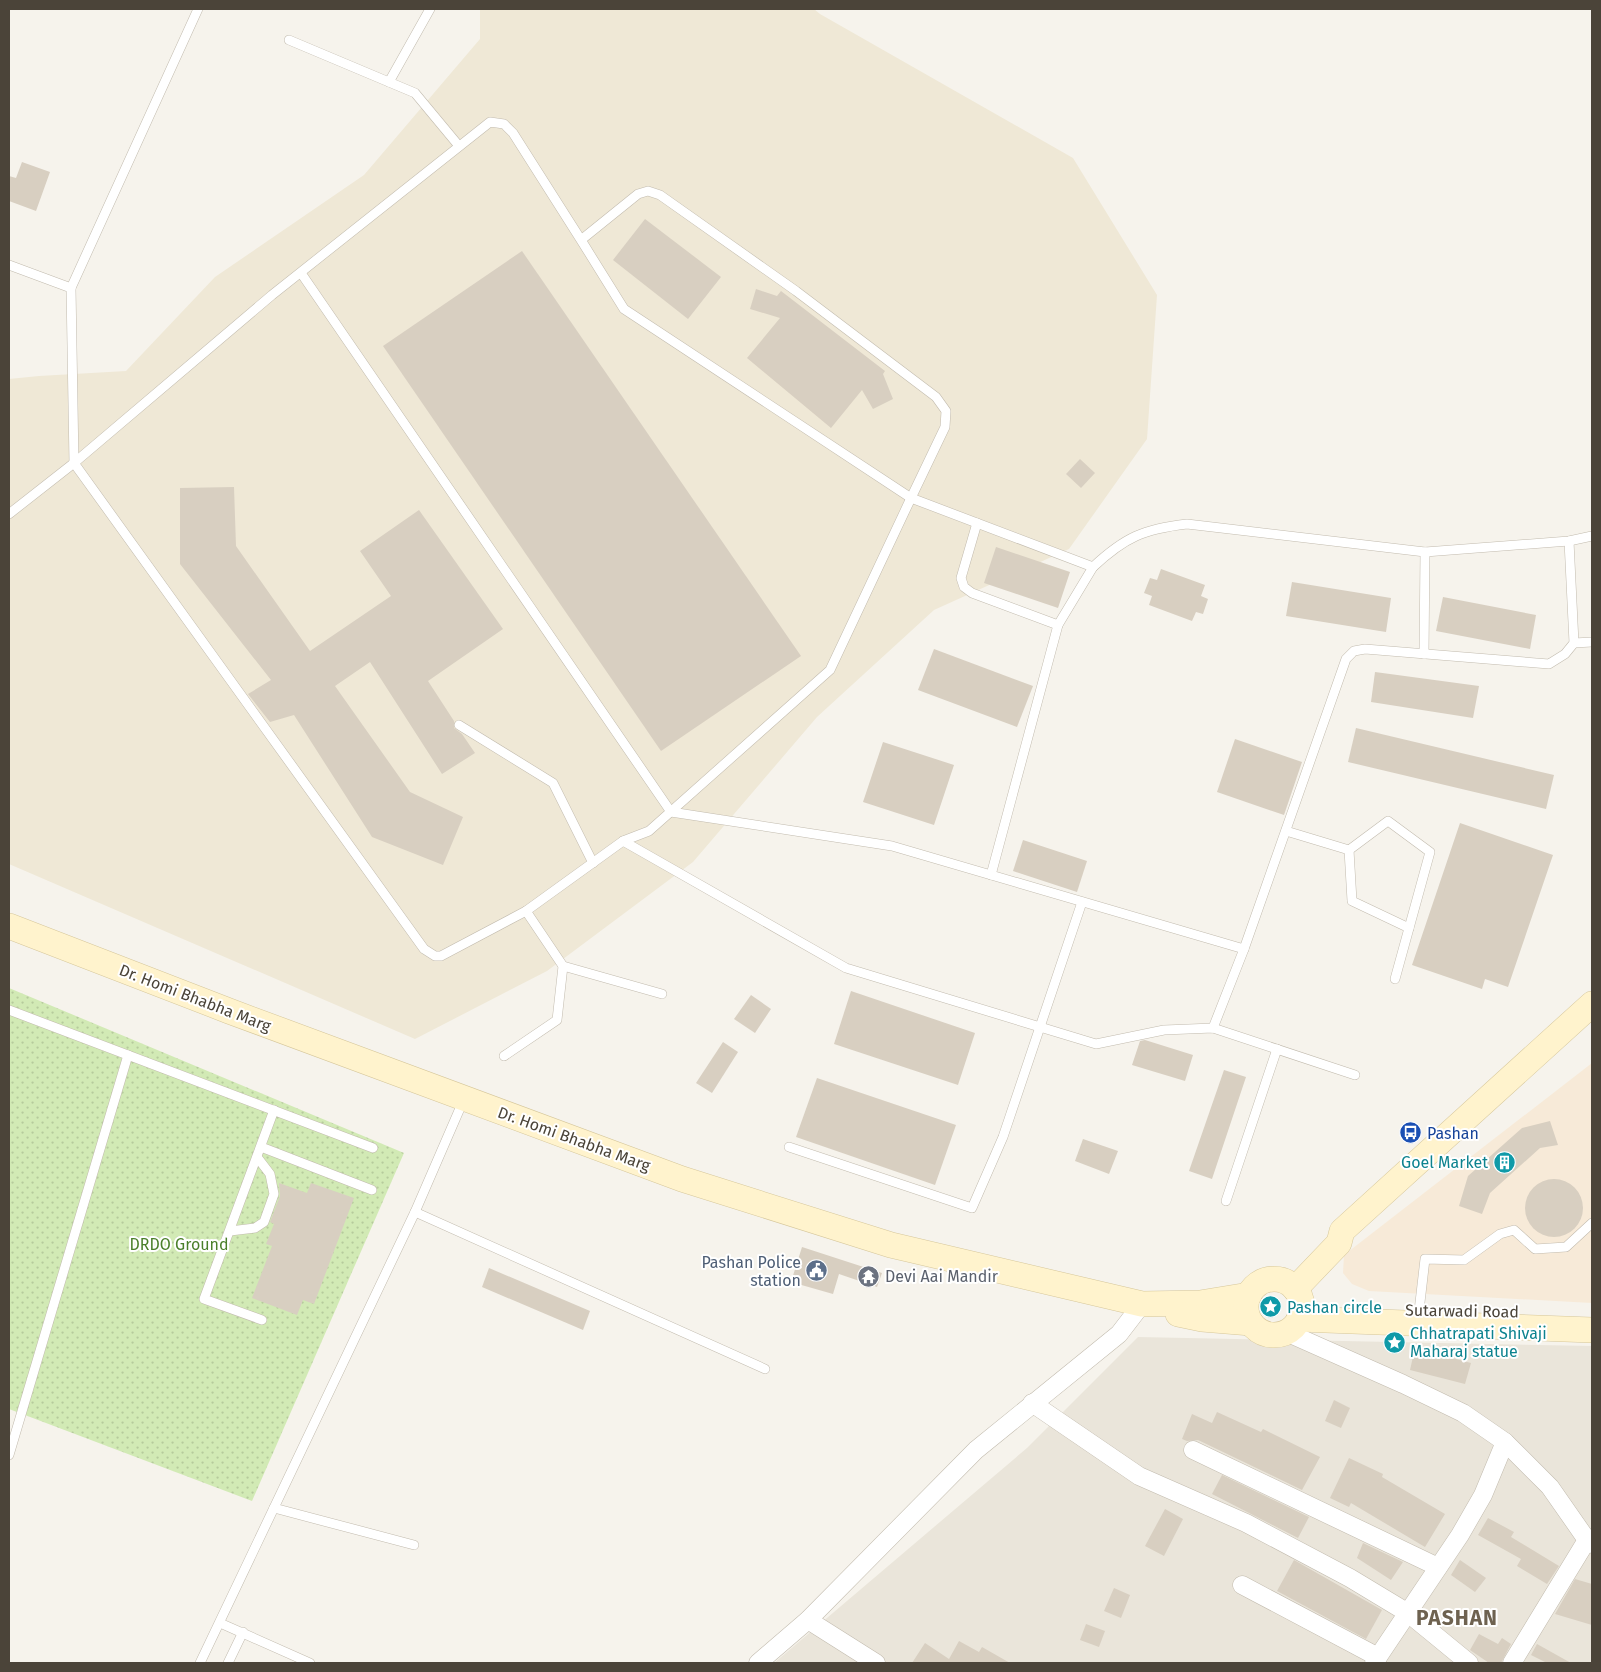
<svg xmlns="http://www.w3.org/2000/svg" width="1601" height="1672" viewBox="0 0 1601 1672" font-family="'Fira Sans',sans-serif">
  <defs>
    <pattern id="grass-dots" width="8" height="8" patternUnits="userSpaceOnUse" patternTransform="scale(1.25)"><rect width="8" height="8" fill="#d2eab5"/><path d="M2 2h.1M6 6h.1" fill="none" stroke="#b6ca9c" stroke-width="1.8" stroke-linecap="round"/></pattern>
  </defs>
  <rect width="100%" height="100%" fill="#f6f3ec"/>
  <polygon fill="#eae5da" points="1138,1337 1592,1346 1592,1663 774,1663 1027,1448"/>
  <polygon fill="#f7ead8" points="1592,1063 1592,1303 1369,1291 1352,1284 1343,1273 1344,1255"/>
  <polygon fill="#efe8d6" points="480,9 814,9 820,14 1073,158 1157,295 1147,439 1069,549 934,610 817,717 693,862 547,971 415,1039 9,864 9,379 39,376 126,371 215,277 364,175 480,39"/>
  <polygon fill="url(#grass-dots)" points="9,988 404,1153 252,1501 9,1409"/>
  <g fill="#d8cfc1">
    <polygon points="22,162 50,172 36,211 9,201 9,176 16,178"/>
    <polygon points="645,219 721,277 688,319 613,260"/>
    <polygon points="522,251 801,656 661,751 383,346"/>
    <polygon points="756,289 777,296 781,291 885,371 883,374 893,399 873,409 862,390 831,428 747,358 780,318 750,309"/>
    <polygon points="1080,459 1095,473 1081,488 1066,474"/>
    <polygon points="234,487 236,546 310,651 391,596 360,551 419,510 503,629 428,681 454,721 454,728 462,734 475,753 442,774 370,662 335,686 410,792 463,817 443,865 372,837 294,715 270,722 248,694 271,680 180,564 180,488"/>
    <polygon points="996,547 1070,572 1058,608 984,583"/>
    <polygon points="1161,569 1205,585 1201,596 1208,599 1203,614 1196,612 1192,621 1149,605 1152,596 1144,593 1150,578 1157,580"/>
    <polygon points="1292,582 1391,598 1386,632 1286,616"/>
    <polygon points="1443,597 1536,615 1530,649 1436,631"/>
    <polygon points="934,649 1033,686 1017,727 918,690"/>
    <polygon points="1375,672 1479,686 1473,718 1371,702"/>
    <polygon points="1356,728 1554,775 1546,809 1348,762"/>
    <polygon points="1235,739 1302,762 1284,815 1217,792"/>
    <polygon points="883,742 954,765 934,825 863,802"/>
    <polygon points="1460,823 1553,855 1508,987 1485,979 1482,989 1412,965"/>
    <polygon points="1023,840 1087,861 1077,892 1013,871"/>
    <polygon points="851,991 975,1033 958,1085 834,1044"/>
    <polygon points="751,995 771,1009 755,1033 734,1019"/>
    <polygon points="1145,1040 1193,1055 1185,1081 1132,1065 1140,1041"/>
    <polygon points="723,1042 738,1052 712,1093 696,1083"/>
    <polygon points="1224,1070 1246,1077 1212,1179 1189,1171"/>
    <polygon points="817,1078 956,1125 935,1185 796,1137"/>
    <polygon points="1550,1121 1558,1145 1540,1148 1490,1193 1482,1214 1459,1206 1468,1176 1522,1128"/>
    <polygon points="1083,1139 1118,1151 1109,1174 1075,1161"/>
    <circle cx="1554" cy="1208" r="29"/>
    <polygon points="279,1183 307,1193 311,1183 354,1198 314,1304 303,1300 297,1315 252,1298 272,1246 266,1244 274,1224 270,1222 280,1196"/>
    <polygon points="802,1247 882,1273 877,1287 839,1274 833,1294 791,1282"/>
    <polygon points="489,1268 590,1311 583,1330 482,1287"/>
    <polygon points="1415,1348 1471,1363 1465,1384 1410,1370"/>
    <polygon points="1334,1400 1350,1408 1341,1428 1325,1421"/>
    <polygon points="1217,1412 1261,1432 1263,1429 1320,1457 1302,1490 1198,1440 1187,1441 1182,1439 1192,1414 1212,1423"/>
    <polygon points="1349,1458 1383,1474 1382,1477 1445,1514 1425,1547 1351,1503 1349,1507 1330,1498"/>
    <polygon points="1222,1475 1309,1517 1298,1538 1212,1494"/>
    <polygon points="1165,1509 1183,1519 1164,1556 1145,1546"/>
    <polygon points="1488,1518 1514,1532 1511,1537 1559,1566 1547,1584 1517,1566 1521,1559 1478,1535"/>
    <polygon points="1363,1543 1403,1562 1391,1580 1357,1558"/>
    <polygon points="1294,1560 1382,1610 1366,1639 1277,1591"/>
    <polygon points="1460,1560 1486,1578 1475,1592 1451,1575"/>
    <polygon points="1575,1579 1592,1584 1592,1625 1555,1614"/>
    <polygon points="1114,1588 1130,1595 1121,1618 1104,1611"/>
    <polygon points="1086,1624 1105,1631 1099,1647 1080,1640"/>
    <polygon points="1479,1634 1498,1644 1502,1638 1511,1644 1501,1663 1489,1663 1470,1650"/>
    <polygon points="959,1641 979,1652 982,1647 1010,1663 912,1663 925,1643 949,1659"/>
    <polygon points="1537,1644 1571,1663 1547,1663 1531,1655"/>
  </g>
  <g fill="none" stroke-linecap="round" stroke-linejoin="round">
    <defs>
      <g id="service">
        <polyline points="289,40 415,93 459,146"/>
        <polyline points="389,82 430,9"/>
        <polyline points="9,265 71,288 74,463"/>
        <polyline points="301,273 671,812 892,846 1244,949 1213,1028"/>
        <polyline points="71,288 198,9"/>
        <polyline points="74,463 272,295 490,122 504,124 513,133 581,240 638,194 648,191 660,195 796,291 936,397 946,411 945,427 911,498 624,309 581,240"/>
        <path d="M 9,514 L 74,463 L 424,949 L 435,956 L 441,956 L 526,911 L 623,841 L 649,831 L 830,670 L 911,498 L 1093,567 C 1125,537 1144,529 1187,524 L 1425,552 L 1569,541 L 1592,536"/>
        <polyline points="977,523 961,578 964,587 972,593 1058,625"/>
        <polyline points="1574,643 1592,642"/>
        <polyline points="1424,654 1425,552"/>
        <polyline points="459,725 553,783 593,863"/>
        <polyline points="1286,831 1349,850 1388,821 1430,852 1395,979"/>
        <polyline points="623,841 846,968 1096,1044 1164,1030 1213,1028 1355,1075"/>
        <polyline points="1349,850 1352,901 1409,928"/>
        <polyline points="991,875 1058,625 1093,567"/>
        <polyline points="1244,949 1346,659 1354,651 1365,649 1549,664 1565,654 1574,643 1569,541"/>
        <polyline points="563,966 662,994"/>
        <polyline points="9,1010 373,1148"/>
        <polyline points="504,1056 557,1020 563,966 526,911"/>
        <polyline points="261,1147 372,1190"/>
        <polyline points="789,1147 972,1208 1003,1137 1082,902"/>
        <polyline points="1226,1201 1277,1049"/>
        <polyline points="415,1212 765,1369"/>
        <polyline points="230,1231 255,1228 264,1222 274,1194 270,1174 257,1157"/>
        <polyline points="1419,1311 1425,1259 1464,1260 1500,1234 1514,1230 1535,1249 1566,1247 1592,1223"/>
        <polyline points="262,1320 204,1299 274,1110"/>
        <polyline points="9,1455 128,1055"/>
        <polyline points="274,1508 414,1545"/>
        <polyline points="220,1623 310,1663"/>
        <polyline points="200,1663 415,1212 464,1099"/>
        <polyline points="228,1663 243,1632"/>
      </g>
      <g id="minor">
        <polyline points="1286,1332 1403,1384 1463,1413 1505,1442 1550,1487 1587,1540 1592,1544"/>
        <polyline points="1032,1403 1139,1476 1246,1523 1350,1578 1408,1613 1469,1663"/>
        <polyline points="1193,1450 1438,1567"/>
        <polyline points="1242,1585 1378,1657"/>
        <polyline points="808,1620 876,1663"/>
        <polyline points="758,1663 808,1620 976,1450 1119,1334 1142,1304"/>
        <polyline points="1374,1663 1460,1535 1483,1495 1505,1442"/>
        <polyline points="1512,1663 1587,1540"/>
      </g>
      <g id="secondary">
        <polyline points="9,926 229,1011 682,1179 891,1245 1142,1304 1200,1303 1249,1295"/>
        <circle cx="1274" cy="1307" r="28"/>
        <polyline points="1295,1289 1339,1243 1342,1231 1592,1004"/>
        <polyline points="1178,1314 1202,1319 1251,1323"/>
        <polyline points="1299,1319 1592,1330"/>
      </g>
    </defs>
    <use href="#service" stroke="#c2bbae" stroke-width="10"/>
    <use href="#minor" stroke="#c2bbae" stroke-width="19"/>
    <use href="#secondary" stroke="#d6c79b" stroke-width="26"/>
    <use href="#service" stroke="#fff" stroke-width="9"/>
    <use href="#minor" stroke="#fff" stroke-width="18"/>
    <use href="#secondary" stroke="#fff3cd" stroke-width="25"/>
  </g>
  <defs>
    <symbol id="bus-disc" viewBox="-11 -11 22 22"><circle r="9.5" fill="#1a4fb4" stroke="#fff"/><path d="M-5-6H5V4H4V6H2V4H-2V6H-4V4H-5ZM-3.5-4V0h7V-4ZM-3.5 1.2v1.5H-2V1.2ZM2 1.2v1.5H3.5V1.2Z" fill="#fff"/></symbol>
    <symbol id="building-disc" viewBox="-11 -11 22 22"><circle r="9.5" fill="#0f9aa8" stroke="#fff"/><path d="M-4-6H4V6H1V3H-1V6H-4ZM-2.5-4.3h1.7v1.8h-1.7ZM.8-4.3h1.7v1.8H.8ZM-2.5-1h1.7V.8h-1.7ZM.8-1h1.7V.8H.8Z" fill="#fff"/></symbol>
    <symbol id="civic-disc" viewBox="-11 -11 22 22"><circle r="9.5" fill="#5c6f8a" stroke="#fff"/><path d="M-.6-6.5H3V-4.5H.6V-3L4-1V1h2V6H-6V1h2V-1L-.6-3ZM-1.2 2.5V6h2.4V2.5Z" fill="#fff"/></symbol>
    <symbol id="temple-disc" viewBox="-11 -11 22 22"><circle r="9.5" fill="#6b7280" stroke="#fff"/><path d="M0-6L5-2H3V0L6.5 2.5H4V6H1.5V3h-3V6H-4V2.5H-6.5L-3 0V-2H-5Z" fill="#fff"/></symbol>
    <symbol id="sight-disc" viewBox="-11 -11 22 22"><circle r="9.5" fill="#0f9aa8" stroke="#fff"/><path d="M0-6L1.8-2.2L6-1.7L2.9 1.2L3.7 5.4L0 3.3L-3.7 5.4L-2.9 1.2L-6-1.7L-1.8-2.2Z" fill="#fff"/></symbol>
  </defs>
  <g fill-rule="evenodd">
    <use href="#bus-disc" x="1398" y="1120" width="25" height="25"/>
    <use href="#building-disc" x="1492" y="1150" width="25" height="25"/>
    <use href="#civic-disc" x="804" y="1258" width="25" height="25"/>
    <use href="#temple-disc" x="856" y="1264" width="25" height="25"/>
    <use href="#sight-disc" x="1258" y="1294" width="25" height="25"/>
    <use href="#sight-disc" x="1382" y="1330" width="25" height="25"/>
  </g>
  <g text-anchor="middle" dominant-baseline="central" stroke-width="4" stroke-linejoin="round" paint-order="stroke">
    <g font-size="16" fill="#4b4439" stroke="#fff">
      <text transform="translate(195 998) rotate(21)">Dr. Homi Bhabha Marg</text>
      <text transform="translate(574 1139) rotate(20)">Dr. Homi Bhabha Marg</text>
      <text transform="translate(1462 1311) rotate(1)">Sutarwadi Road</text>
    </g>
    <g font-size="16" fill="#164399" stroke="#fff" text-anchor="start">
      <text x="1427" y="1133">Pashan</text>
    </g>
    <g font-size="16" fill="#0d838f" stroke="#fff" text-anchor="start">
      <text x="1488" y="1162" text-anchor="end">Goel Market</text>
      <text x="1287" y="1307">Pashan circle</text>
      <text x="1410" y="1333">Chhatrapati Shivaji<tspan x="1410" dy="18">Maharaj statue</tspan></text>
    </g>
    <g font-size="16" fill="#4a7f2a" stroke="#fff">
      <text x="179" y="1244">DRDO Ground</text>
    </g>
    <g font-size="16" fill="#4e5e75" stroke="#fff" text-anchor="end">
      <text x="801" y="1262">Pashan Police<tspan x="801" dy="18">station</tspan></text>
    </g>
    <g font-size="16" fill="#5b616d" stroke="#fff" text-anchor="start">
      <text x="885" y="1276">Devi Aai Mandir</text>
    </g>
    <g font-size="21" font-weight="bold" letter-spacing="1" fill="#6e6250" stroke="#fff">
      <text x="1457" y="1618">PASHAN</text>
    </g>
  </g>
  <rect width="1601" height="1672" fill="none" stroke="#4b4439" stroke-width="20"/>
</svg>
